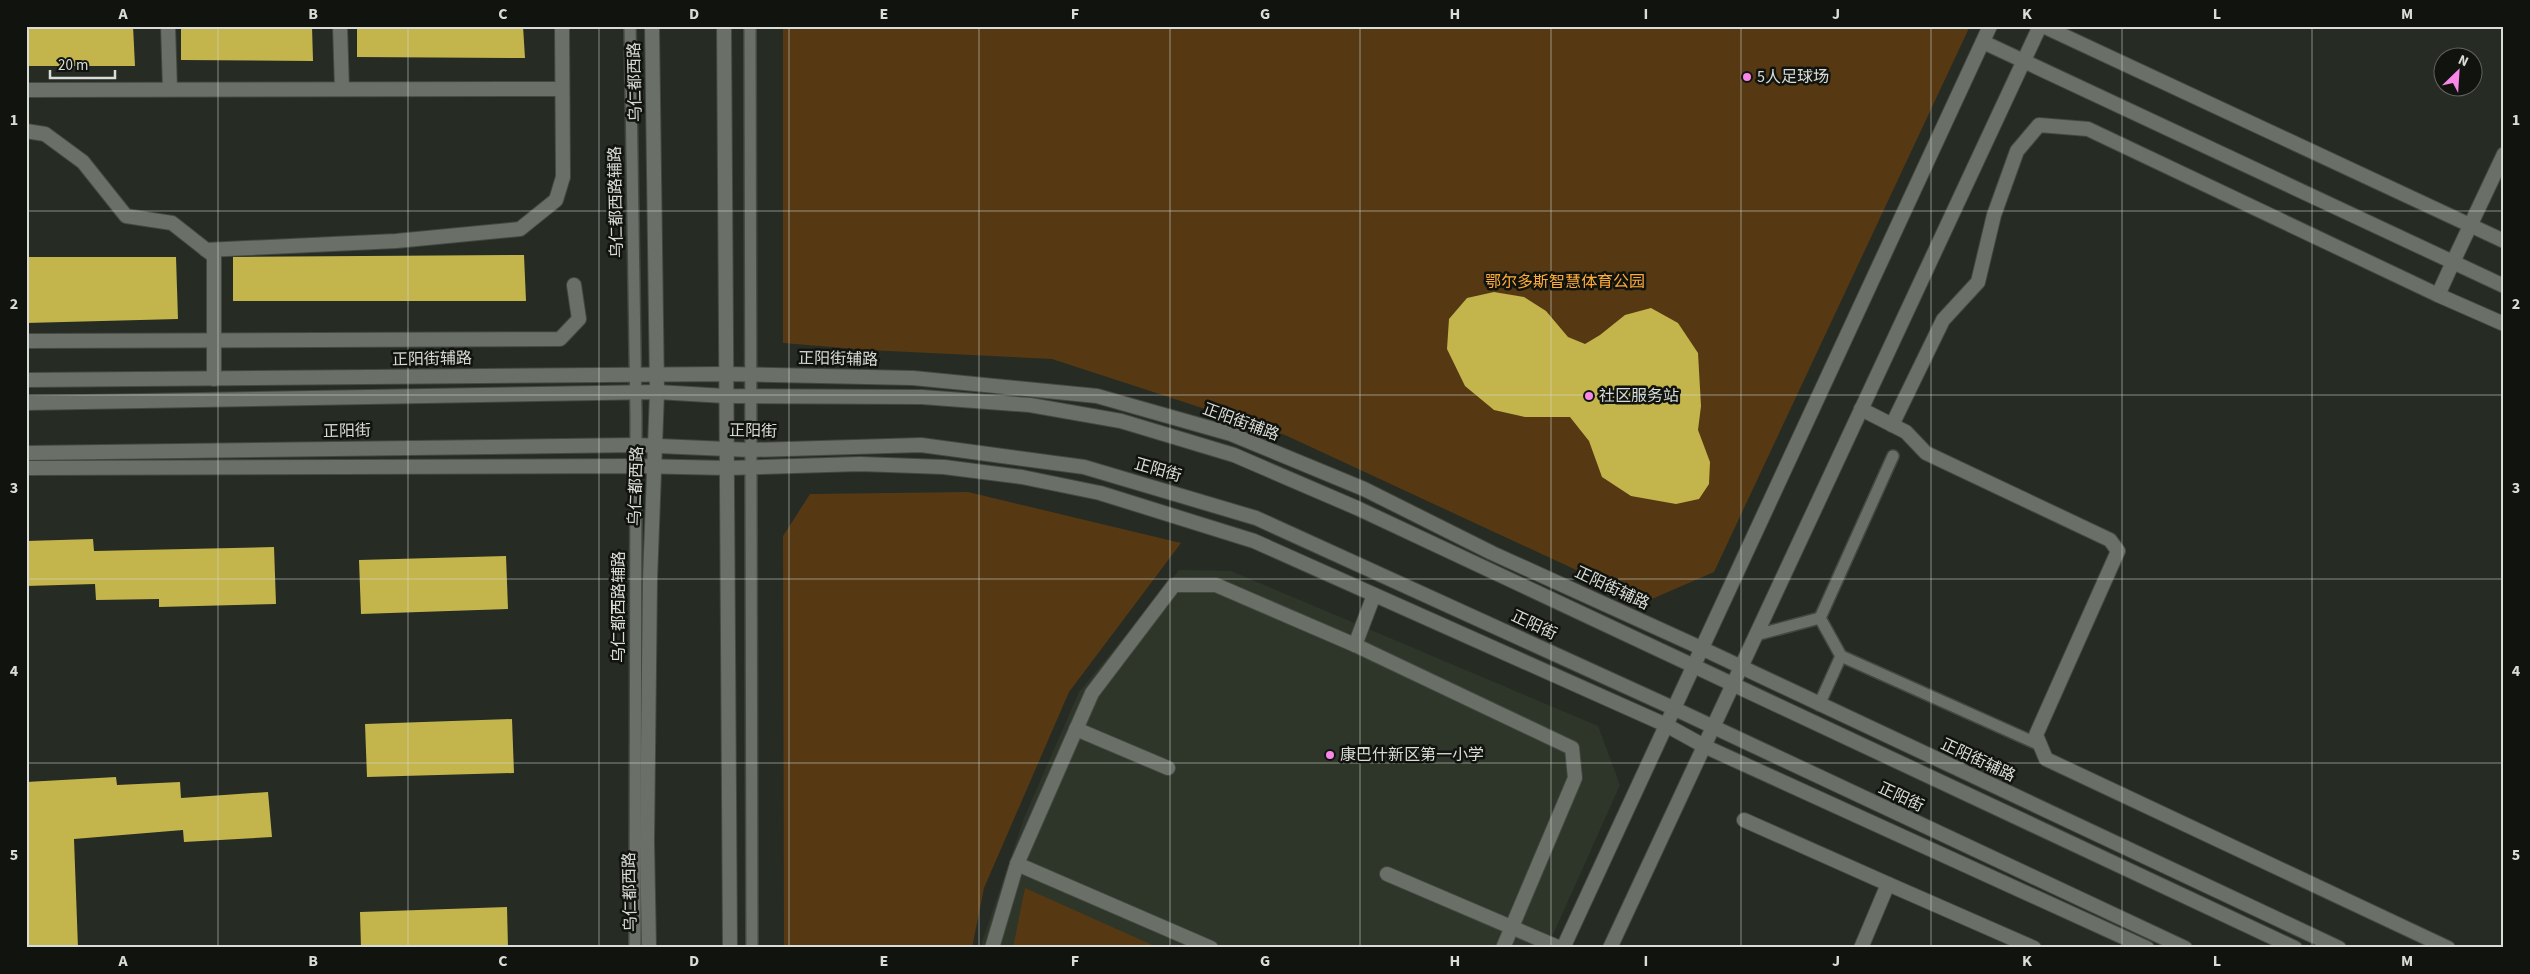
<svg xmlns="http://www.w3.org/2000/svg" width="2530" height="974" viewBox="0 0 2530 974" font-family="'Source Sans 3','Noto Sans SC',sans-serif">
  <rect width="100%" height="100%" fill="#262b24"/>
  <polygon fill="#2e3629" points="1179,570 1231,571 1598,726 1620,785 1547,948 980,948 1024,818 1079,692"/>
  <g fill="#563913">
    <polygon points="783,26 1970,26 1714,572 1645,602 1285,435 1052,359 868,350 783,343"/>
    <polygon points="968,492 1181,543 1069,692 984,888 972,948 784,948 783,536 810,494"/>
    <polygon points="1025,888 1159,948 1013,948"/>
  </g>
  <g fill="#c3b54c">
    <polygon points="26,26 133,26 135,66 26,66"/>
    <polygon points="181,26 312,26 313,61 181,60"/>
    <polygon points="357,26 523,26 525,58 357,57"/>
    <polygon points="524,255 526,301 233,301 233,257"/>
    <polygon points="26,257 176,257 178,319 26,323"/>
    <polygon points="1494,292 1524,297 1546,311 1568,337 1585,344 1600,335 1625,315 1651,308 1678,323 1698,353 1701,406 1698,430 1710,462 1709,484 1699,499 1676,504 1631,496 1602,477 1589,441 1570,417 1525,417 1494,410 1465,386 1447,349 1449,319 1467,298"/>
    <polygon points="93,539 94,551 274,547 276,604 159,607 159,599 96,600 95,584 26,586 26,541"/>
    <polygon points="506,556 508,609 361,614 359,560"/>
    <polygon points="512,719 514,773 367,777 365,724"/>
    <polygon points="116,777 117,785 180,782 181,798 268,792 272,837 184,842 183,830 74,839 78,948 26,948 26,782"/>
    <polygon points="507,907 508,948 361,948 360,912"/>
  </g>
  <g fill="none" stroke-linecap="round" stroke-linejoin="round">
    <defs>
      <g id="service">
        <polyline points="630,26 636,417 635,948"/>
        <polyline points="750,26 752,948"/>
        <polyline points="1756,635 1820,618"/>
        <polyline points="1841,656 2040,745"/>
        <polyline points="1819,705 1841,656 1820,618 1893,456"/>
      </g>
      <g id="minor">
        <polyline points="168,26 170,89"/>
        <polyline points="340,26 342,89"/>
        <polyline points="26,90 562,89"/>
        <polyline points="26,131 45,134 83,162 126,216 172,223 214,256 214,379"/>
        <polyline points="206,250 396,241 520,229 556,200 563,177 562,26"/>
        <polyline points="2453,262 2438,295 2504,324"/>
        <polyline points="26,341 560,339 579,319 574,285"/>
        <polyline points="1861,409 1906,432 1926,453 2110,540 2118,551 2036,735 2046,759 2448,948"/>
        <polyline points="1892,425 1943,320 1978,282 1994,215 2017,151 2039,125 2088,129 2438,295"/>
        <polyline points="1355,645 1572,748 1575,778 1503,948"/>
        <polyline points="1076,729 1168,768"/>
        <polyline points="1744,820 1888,884 1861,948"/>
        <polyline points="1017,864 1211,948"/>
        <polyline points="1387,874 1560,948"/>
        <polyline points="1888,884 2034,948"/>
        <polyline points="992,948 1017,864 1092,693 1174,585 1216,585 1355,645 1374,595"/>
      </g>
      <g id="tertiary">
        <polyline points="2043,26 2504,241"/>
        <polyline points="1983,42 2504,286"/>
        <polyline points="2453,262 2504,154"/>
        <polyline points="26,380 725,374 913,378 1097,396 1231,434 1364,489 1492,553 1701,648 2339,948"/>
        <polyline points="26,468 636,466 727,468 860,464 944,467 1022,477 1100,493 1254,541 1666,725 1704,746 2147,948"/>
        <polyline points="1563,948 1990,26"/>
        <polyline points="1610,948 2040,26"/>
      </g>
      <g id="secondary">
        <polyline points="724,26 730,948"/>
        <polyline points="26,403 657,392 725,396 922,397 1030,405 1121,421 1234,455 1357,508 2295,948"/>
        <polyline points="26,453 636,445 750,450 921,445 1084,467 1256,518 1673,708 2185,948"/>
        <polyline points="649,948 647,842 650,580 657,392 652,26"/>
      </g>
    </defs>
    <use href="#service" stroke="#444842" stroke-width="14"/>
    <use href="#minor" stroke="#444842" stroke-width="16"/>
    <use href="#tertiary" stroke="#444842" stroke-width="16"/>
    <use href="#secondary" stroke="#444842" stroke-width="16"/>
    <use href="#service" stroke="#6a7067" stroke-width="11"/>
    <use href="#minor" stroke="#6a7067" stroke-width="14"/>
    <use href="#tertiary" stroke="#6a7067" stroke-width="14"/>
    <use href="#secondary" stroke="#6a7067" stroke-width="14"/>
  </g>
  <path fill="none" stroke="#d9dcd7" stroke-width="1" stroke-opacity="0.55" d="M 218,26 L 218,948M 408,26 L 408,948M 599,26 L 599,948M 789,26 L 789,948M 979,26 L 979,948M 1170,26 L 1170,948M 1360,26 L 1360,948M 1551,26 L 1551,948M 1741,26 L 1741,948M 1931,26 L 1931,948M 2122,26 L 2122,948M 2312,26 L 2312,948M 26,211 L 2504,211M 26,395 L 2504,395M 26,579 L 2504,579M 26,763 L 2504,763"/>
  <g fill="#f987e8" stroke="#11130f" stroke-width="2">
    <circle cx="1747" cy="77" r="5"/>
    <circle cx="1589" cy="396" r="5"/>
    <circle cx="1330" cy="755" r="5"/>
  </g>
  <g text-anchor="middle" dominant-baseline="central" stroke-width="5" stroke-linejoin="round" paint-order="stroke">
    <g font-size="16" fill="#d9dcd7" stroke="#11130f" text-anchor="start">
      <text x="1757" y="77">5人足球场</text>
      <text x="1599" y="396">社区服务站</text>
      <text x="1340" y="755">康巴什新区第一小学</text>
    </g>
    <g font-size="16" fill="#d9dcd7" stroke="#11130f">
      <text transform="translate(635 82) rotate(-91)">乌仁都西路</text>
      <text transform="translate(616 202) rotate(-91)">乌仁都西路辅路</text>
      <text transform="translate(432 359) rotate(-1)">正阳街辅路</text>
      <text transform="translate(838 359) rotate(1)">正阳街辅路</text>
      <text transform="translate(1241 422) rotate(20)">正阳街辅路</text>
      <text transform="translate(347 431) rotate(-1)">正阳街</text>
      <text transform="translate(753 431) rotate(1)">正阳街</text>
      <text transform="translate(1158 470) rotate(16)">正阳街</text>
      <text transform="translate(636 486) rotate(-88)">乌仁都西路</text>
      <text transform="translate(1612 588) rotate(25)">正阳街辅路</text>
      <text transform="translate(619 607) rotate(-90)">乌仁都西路辅路</text>
      <text transform="translate(1534 625) rotate(25)">正阳街</text>
      <text transform="translate(1978 760) rotate(25)">正阳街辅路</text>
      <text transform="translate(1901 797) rotate(25)">正阳街</text>
      <text transform="translate(630 892) rotate(-91)">乌仁都西路</text>
    </g>
    <g font-size="16" fill="#ffab37" stroke="#11130f">
      <text x="1565" y="282">鄂尔多斯智慧体育公园</text>
    </g>
  </g>
  <rect width="2530" height="974" fill="none" stroke="#11130f" stroke-width="55"/>
  <g transform="translate(2458 72) rotate(25)"><circle r="24" fill="#11130f" stroke="#61635f"/>
  <path d="M0-4L9 19L0 12L-9 19Z" fill="#f987e8"/>
  <text y="-8" font-size="14" font-weight="bold" text-anchor="middle" fill="#d9dcd7">N</text>
  </g>
  <path d="M50 70v8h65v-8" fill="none" stroke="#d9dcd7" stroke-width="2.5"/>
  <text x="58" y="70" font-size="15" fill="#d9dcd7" stroke="#11130f" stroke-width="4" paint-order="stroke">20 m</text>
  <rect x="28" y="28" width="2474" height="918" fill="none" stroke="#d9dcd7" stroke-width="2"/>
  <g font-size="16" text-anchor="middle" font-weight="bold" fill="#d9dcd7">
    <text x="123" y="19">A</text>
    <text x="313" y="19">B</text>
    <text x="503" y="19">C</text>
    <text x="694" y="19">D</text>
    <text x="884" y="19">E</text>
    <text x="1075" y="19">F</text>
    <text x="1265" y="19">G</text>
    <text x="1455" y="19">H</text>
    <text x="1646" y="19">I</text>
    <text x="1836" y="19">J</text>
    <text x="2027" y="19">K</text>
    <text x="2217" y="19">L</text>
    <text x="2407" y="19">M</text>
    <text x="14" y="125">1</text>
    <text x="2516" y="125">1</text>
    <text x="14" y="309">2</text>
    <text x="2516" y="309">2</text>
    <text x="14" y="493">3</text>
    <text x="2516" y="493">3</text>
    <text x="14" y="676">4</text>
    <text x="2516" y="676">4</text>
    <text x="14" y="860">5</text>
    <text x="2516" y="860">5</text>
    <text x="123" y="966">A</text>
    <text x="313" y="966">B</text>
    <text x="503" y="966">C</text>
    <text x="694" y="966">D</text>
    <text x="884" y="966">E</text>
    <text x="1075" y="966">F</text>
    <text x="1265" y="966">G</text>
    <text x="1455" y="966">H</text>
    <text x="1646" y="966">I</text>
    <text x="1836" y="966">J</text>
    <text x="2027" y="966">K</text>
    <text x="2217" y="966">L</text>
    <text x="2407" y="966">M</text>
  </g>
</svg>
